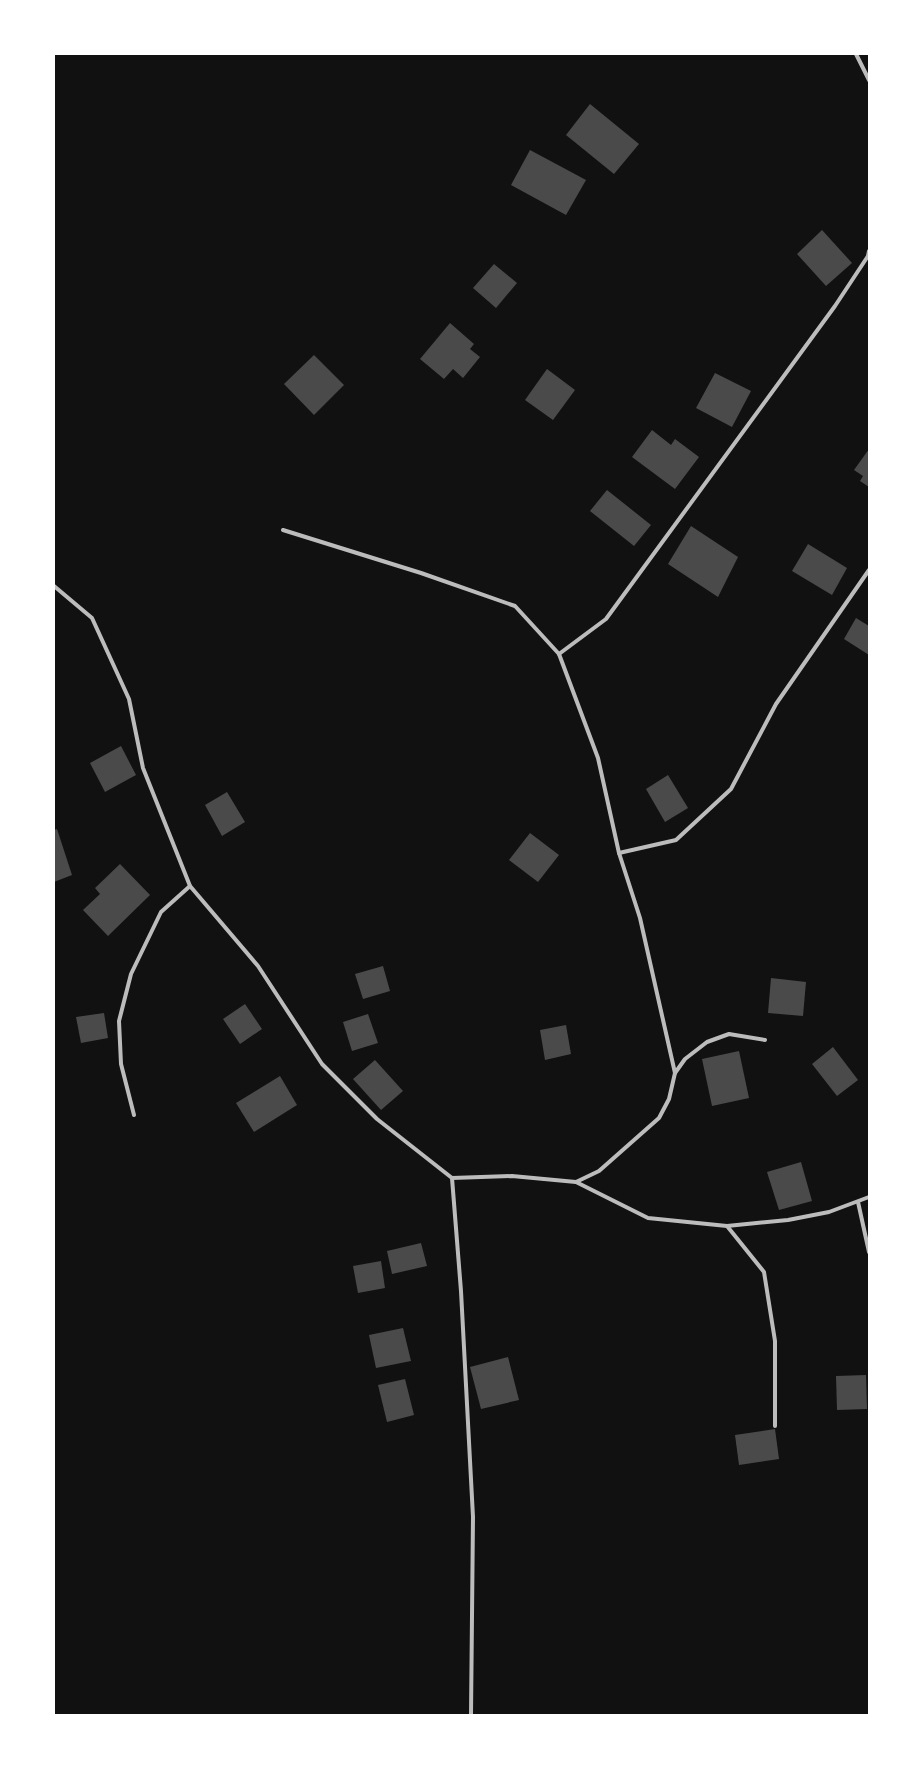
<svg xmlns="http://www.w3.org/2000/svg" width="923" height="1769" viewBox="0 0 923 1769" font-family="Georgia,serif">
  <rect width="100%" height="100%" fill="#111"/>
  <g fill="#4a4a4a">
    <polygon points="590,104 639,144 614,174 566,135"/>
    <polygon points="530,150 586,180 566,215 511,185"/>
    <polygon points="822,230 852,263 826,286 797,254"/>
    <polygon points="494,264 517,283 496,308 473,288"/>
    <polygon points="450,323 474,344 470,349 480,357 463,378 453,369 444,379 420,359"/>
    <polygon points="314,355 344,385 314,415 284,384"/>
    <polygon points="547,369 575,390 553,420 525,400"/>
    <polygon points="715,373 751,391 732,427 696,408"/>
    <polygon points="652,430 671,445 675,439 699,457 675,489 632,457"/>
    <polygon points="869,449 869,487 860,481 863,476 854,470"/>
    <polygon points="607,490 651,525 634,546 590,511"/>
    <polygon points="691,526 738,557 718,597 668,564"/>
    <polygon points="808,544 847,568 832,595 792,571"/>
    <polygon points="856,618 869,626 869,655 844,639"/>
    <polygon points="121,746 136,775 105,792 90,763"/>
    <polygon points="668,775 688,808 665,822 646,789"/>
    <polygon points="227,792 245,822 222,836 205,805"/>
    <polygon points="57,829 72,875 54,882 54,830"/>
    <polygon points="530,833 559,855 538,882 509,860"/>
    <polygon points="120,864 150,895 108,936 83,910 100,894 95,888"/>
    <polygon points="383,966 390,991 363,999 355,974"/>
    <polygon points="771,978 806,982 803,1016 768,1013"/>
    <polygon points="245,1004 262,1029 240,1044 223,1019"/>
    <polygon points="104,1013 108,1038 81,1043 76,1017"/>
    <polygon points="368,1014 378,1043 352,1051 343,1022"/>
    <polygon points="566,1025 571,1054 545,1060 540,1030"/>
    <polygon points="833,1047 858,1080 837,1096 812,1064"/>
    <polygon points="739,1051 749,1098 712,1106 702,1059"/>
    <polygon points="375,1060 403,1091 381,1110 353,1079"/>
    <polygon points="280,1076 297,1105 254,1132 236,1103"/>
    <polygon points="801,1162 812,1201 779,1210 767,1172"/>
    <polygon points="421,1243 427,1266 392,1274 387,1251"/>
    <polygon points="381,1261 385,1288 358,1293 353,1266"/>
    <polygon points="403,1328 411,1361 376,1368 369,1335"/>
    <polygon points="508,1357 519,1400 481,1409 470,1367"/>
    <polygon points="866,1375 867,1409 837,1410 836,1376"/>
    <polygon points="405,1379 414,1415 387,1422 378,1385"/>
    <polygon points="775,1429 779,1459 739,1465 735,1435"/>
  </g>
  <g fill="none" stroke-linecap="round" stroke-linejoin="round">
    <g stroke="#bcbcbc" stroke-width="4">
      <polyline points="856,54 869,80"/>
      <polyline points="283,530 421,573 515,606 559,654 598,758 619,853 640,918 675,1073"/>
      <polyline points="54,586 92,618 129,699 143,768 190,886 258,966 322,1064 377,1119 452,1178 461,1291 473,1517 471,1715"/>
      <polyline points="559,654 606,619 835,306 868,256 869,251"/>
      <polyline points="619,853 676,840 731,789 776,704 869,570"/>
      <polyline points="134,1115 121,1064 119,1021 131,974 161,912 190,886"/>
      <polyline points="452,1178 512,1176 576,1182 648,1218 727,1226 788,1220 829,1212 869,1197"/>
      <polyline points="576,1182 599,1171 659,1118 669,1099 675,1073 685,1059 707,1042 729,1034 765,1040"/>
      <polyline points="858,1202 869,1252"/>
      <polyline points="727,1226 764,1272 775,1341 775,1426"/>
    </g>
  </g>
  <rect width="923" height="1769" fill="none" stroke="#ffffff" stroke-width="110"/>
</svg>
